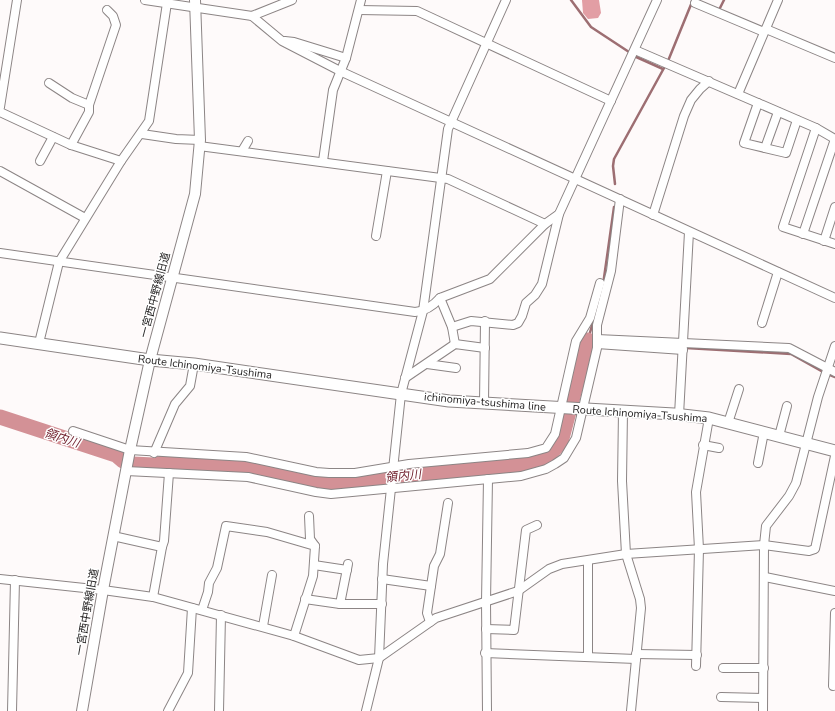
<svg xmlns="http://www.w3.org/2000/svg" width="835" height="711" viewBox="0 0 835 711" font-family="'Nunito Sans','Noto Sans JP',sans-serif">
  <rect width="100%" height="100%" fill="#fefafa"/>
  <polygon fill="#e29ea4" points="582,0 599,0 601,13 598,18 588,19 583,13"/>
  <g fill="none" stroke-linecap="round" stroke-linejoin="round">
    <g stroke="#9d6e72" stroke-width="2.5">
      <polyline points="571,0 591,27 629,52"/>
      <polyline points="719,10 724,0"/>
      <polyline points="634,56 663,69"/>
      <polyline points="668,61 692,2"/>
      <polyline points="615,184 613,166 614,159 664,68"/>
      <polyline points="603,285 614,207"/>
      <polyline points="594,318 588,340 595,341"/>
      <polyline points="686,348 791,354 823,372"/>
      <polyline points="830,375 835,377"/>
    </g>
    <g stroke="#d39196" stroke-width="15">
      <polyline points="0,417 116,455 123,461"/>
      <path d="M 133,464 L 153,465 L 167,462 L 255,467 L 330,484 L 527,464 C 542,460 551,455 561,442 L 588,340"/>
    </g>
    <defs>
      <g id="minor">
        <polyline points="145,0 252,16 282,41 342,72 835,298"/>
        <polyline points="695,3 764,32"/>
        <polyline points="359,10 417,11 611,101"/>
        <polyline points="252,16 292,0"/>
        <polyline points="766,29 835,58"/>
        <polyline points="285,41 294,42 346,58"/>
        <polyline points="635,50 816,128 835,139"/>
        <polyline points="49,83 72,98 89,105 89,112 71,145"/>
        <polyline points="738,94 778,0"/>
        <polyline points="758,103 744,143 786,153 797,120"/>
        <polyline points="89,105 116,25 113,16 107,10"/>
        <polyline points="0,107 17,0"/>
        <polyline points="0,112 71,145 121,161"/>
        <polyline points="816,128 783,227 835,244"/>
        <polyline points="142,134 176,139 200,140"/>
        <polyline points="199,146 448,179 545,224 559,214 657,0"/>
        <polyline points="765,148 778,112"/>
        <polyline points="242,151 248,141"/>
        <polyline points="40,161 53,137"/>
        <polyline points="323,161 333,90 346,58 361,0"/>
        <polyline points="0,171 85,218"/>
        <polyline points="653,215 684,116 691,100 700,89 709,81"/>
        <polyline points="803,234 835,139"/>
        <polyline points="376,236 387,171"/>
        <polyline points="824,241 835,207"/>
        <path d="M 0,253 L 415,312 C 426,311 433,306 440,298 L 490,279 L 545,224"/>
        <polyline points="440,298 452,327 455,344"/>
        <polyline points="762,323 778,272"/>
        <polyline points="452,327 471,321 513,325 518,323 522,316 526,303 535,295 542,284 559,214"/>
        <polyline points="597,339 789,348 835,372"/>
        <polyline points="39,343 59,262 121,161 149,121 167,3"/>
        <polyline points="597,344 683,350"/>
        <polyline points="427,364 456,368"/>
        <polyline points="405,378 455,344 485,348"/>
        <polyline points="484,403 485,321"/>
        <polyline points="623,411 622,481 626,554 640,599 641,608 631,711"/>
        <polyline points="679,415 689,232"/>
        <polyline points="728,423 739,389"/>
        <polyline points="73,431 130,450 246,457 316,472 329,473 355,473 409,464 528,453 546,448 555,434 576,341 590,318 600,283"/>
        <polyline points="779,436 787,406"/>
        <polyline points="703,445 719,448"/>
        <polyline points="154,453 175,404 190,386 194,364"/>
        <polyline points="758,463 764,432"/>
        <polyline points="126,471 248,477 316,492 331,494 521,476 546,469 555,464 564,458 576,438 597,348 597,325 611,271 620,199"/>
        <polyline points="309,516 310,539 315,546"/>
        <polyline points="113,536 162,547 153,597"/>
        <polyline points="162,547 164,541 169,473"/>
        <polyline points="588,561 588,657"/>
        <polyline points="314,565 347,570"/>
        <polyline points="765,577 835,591"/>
        <polyline points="0,579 103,590 153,597 294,636 359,660 379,658 436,618 518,591 549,569 562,564 626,554 764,545 809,551 815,549 835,456"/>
        <polyline points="382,579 431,586"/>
        <polyline points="305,599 340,604 382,604"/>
        <polyline points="340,604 348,564"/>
        <polyline points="202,610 208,592 209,583 217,568 226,526 267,532 315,546 313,576 294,636"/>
        <polyline points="430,622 427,613 434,566 440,554 448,503"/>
        <polyline points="263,626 272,575"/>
        <polyline points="486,629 514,630 526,530 537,525"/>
        <polyline points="485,653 636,659"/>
        <polyline points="636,654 697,655"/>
        <polyline points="696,666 699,549 696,492 709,418"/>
        <polyline points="723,668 764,668"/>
        <polyline points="833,686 835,613"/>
        <polyline points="721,697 763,698"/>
        <polyline points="12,711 15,580"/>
        <polyline points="168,711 188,673 192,608"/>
        <polyline points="219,711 221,615"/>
        <polyline points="366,711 379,658 383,564 401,394 423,311 448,129 506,0"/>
        <polyline points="487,711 486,602 488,479"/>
        <polyline points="763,711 764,545 766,526 789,496 796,483 818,397 835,346"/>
      </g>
      <polyline id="tertiary" points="82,711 103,590 130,450 150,360 195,194 200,140 195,0"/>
      <polyline id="secondary" points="0,338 150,360 194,364 449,401 674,414 709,418 835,451"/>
    </defs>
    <use href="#minor" stroke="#8c8585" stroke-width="10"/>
    <use href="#tertiary" stroke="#8c8585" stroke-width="12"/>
    <use href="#secondary" stroke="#8c8585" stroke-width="13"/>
    <use href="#minor" stroke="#fff" stroke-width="8"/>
    <use href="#tertiary" stroke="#fff" stroke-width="10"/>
    <use href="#secondary" stroke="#fff" stroke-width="11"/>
  </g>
  <g text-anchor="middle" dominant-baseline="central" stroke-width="3" stroke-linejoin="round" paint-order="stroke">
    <g font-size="11" fill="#1f1d1d" stroke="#fff">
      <text transform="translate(155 295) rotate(-75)">一宮西中野線旧道</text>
      <text transform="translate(205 367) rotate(7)">Route Ichinomiya-Tsushima</text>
      <text transform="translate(485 402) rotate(5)">ichinomiya-tsushima line</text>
      <text transform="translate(640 414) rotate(4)">Route Ichinomiya-Tsushima</text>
      <text transform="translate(87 612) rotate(-80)">一宮西中野線旧道</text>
    </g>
    <g font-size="12" font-style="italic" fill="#722330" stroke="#fff">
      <text transform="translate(62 438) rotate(18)">領内川</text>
      <text transform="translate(403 476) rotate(-6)">領内川</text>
    </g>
  </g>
</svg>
